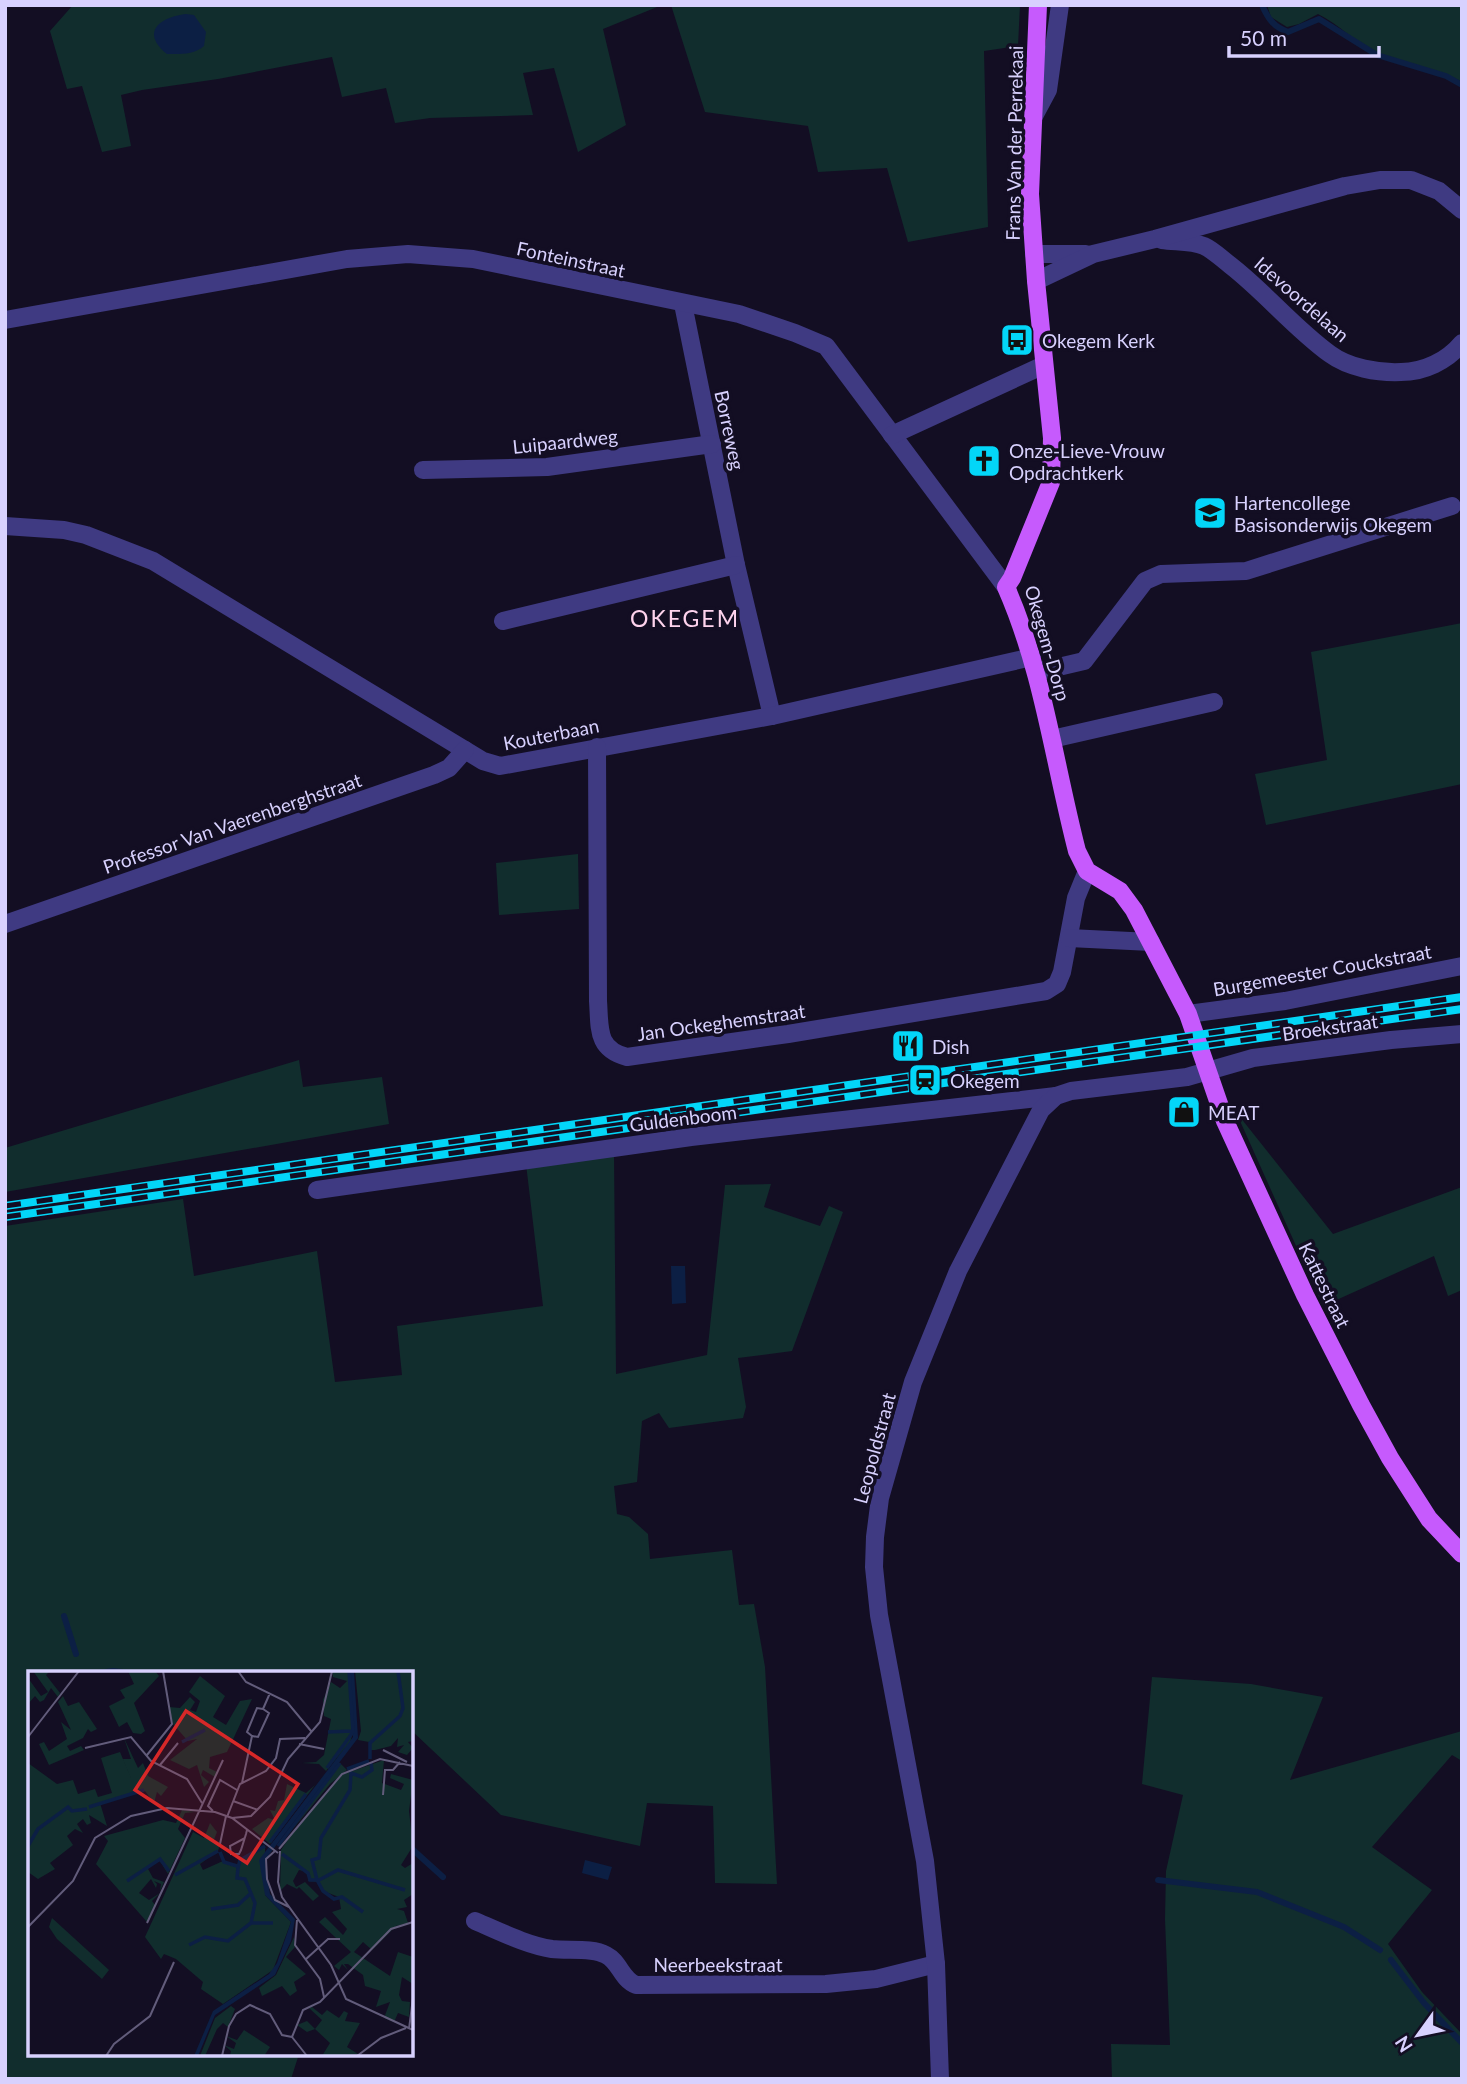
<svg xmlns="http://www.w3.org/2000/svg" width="1467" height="2084" viewBox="0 0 1467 2084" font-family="Lato,sans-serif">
  <rect width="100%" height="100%" fill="#130e23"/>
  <g fill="#112d2d">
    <polygon points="73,5 662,5 603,29 626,125 578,152 554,68 523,73 533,115 430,118 395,123 386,88 342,97 332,57 218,79 142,90 121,95 131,146 102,152 82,86 67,89 50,31"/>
    <polygon points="671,5 1020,5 1018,46 984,51 988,227 908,242 887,168 818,172 808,126 705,112"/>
    <path d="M 1267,5 L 1462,5 L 1462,82 C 1437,67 1405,65 1378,53 C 1356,44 1339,24 1318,14 L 1299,24 L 1287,27 L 1271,17 Z"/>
    <polygon points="1462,623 1462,784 1266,825 1255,774 1327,760 1311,652"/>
    <polygon points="578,854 579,909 499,915 496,863"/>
    <polygon points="299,1060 303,1087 382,1077 389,1124 5,1192 5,1148"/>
    <polygon points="1236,1112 1333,1234 1462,1187 1462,1290 1448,1296 1434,1256 1323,1306"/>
    <polygon points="614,1155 616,1374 707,1355 725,1185 771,1184 764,1207 820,1226 829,1206 843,1212 792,1351 738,1358 746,1407 743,1418 669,1428 659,1413 642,1421 637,1482 614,1486 617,1514 629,1517 648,1534 650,1559 732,1550 739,1605 754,1604 765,1667 777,1884 715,1883 713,1806 647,1803 640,1846 501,1815 411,1730 411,1673 30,1673 30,2054 299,2054 291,2079 5,2079 5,1226 183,1199 194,1276 317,1251 335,1382 402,1375 397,1326 543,1306 526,1164"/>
    <polygon points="1152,1677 1251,1684 1323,1697 1290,1780 1462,1731 1462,1761 1452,1755 1372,1847 1432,1890 1388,1944 1422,1992 1462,2034 1462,2079 1112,2079 1111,2044 1170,2045 1165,1919 1166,1871 1183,1795 1142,1784"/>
  </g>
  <g fill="#0c1f44">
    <path d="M 186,14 L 194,15 L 206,32 L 204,46 C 194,55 181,54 167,54 C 140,32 160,17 186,14 Z"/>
    <polygon points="671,1266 685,1266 686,1303 672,1304"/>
    <polygon points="585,1860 612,1867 608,1880 582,1873"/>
  </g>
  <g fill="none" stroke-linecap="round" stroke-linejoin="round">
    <g stroke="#0c1f44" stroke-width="6">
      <path d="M 1262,5 C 1268,19 1274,27 1288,32 L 1319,19 L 1377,55 L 1446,76 L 1462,85"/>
      <polyline points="64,1616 76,1654"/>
      <polyline points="98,1673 113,1671 131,1673"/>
      <polyline points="411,1848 443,1877"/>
      <polyline points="1158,1880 1257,1892 1344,1927 1380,1950"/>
      <polyline points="1391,1960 1424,2003 1462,2043"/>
    </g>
    <g stroke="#3f3a82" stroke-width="18">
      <polyline points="1033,118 1048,90 1060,5"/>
      <path d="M 1162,240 C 1175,242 1192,241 1204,246 C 1213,250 1222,259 1230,265 C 1265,292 1294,328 1330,354 C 1349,368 1378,373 1401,372 C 1424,372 1447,361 1462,343"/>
      <polyline points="1034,254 1086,254"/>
      <polyline points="1036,281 1093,254 1155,239 1345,186 1380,180 1411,180 1439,191 1462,210"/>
      <polyline points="683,304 736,565 772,716"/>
      <polyline points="5,320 347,259 408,254 473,259 739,314 795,333 826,346 1006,587"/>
      <polyline points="892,435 1044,365"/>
      <polyline points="423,470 547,467 712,444"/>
      <polyline points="5,526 64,530 86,535 153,561 483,761 500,766 772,716 1032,657"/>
      <polyline points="503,621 736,565"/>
      <polyline points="1037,672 1084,661 1145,581 1161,574 1246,571 1452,506"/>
      <polyline points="1052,739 1214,702"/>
      <path d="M 597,747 L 598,1001 C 600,1028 596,1049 627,1057 L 788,1034 L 1046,991 L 1057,984 L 1062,972 L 1076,898 L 1087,871"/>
      <polyline points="5,924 434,775 449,768 465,750"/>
      <polyline points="1069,938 1151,942"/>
      <polyline points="1188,1014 1285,1001 1462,966"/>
      <polyline points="317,1190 691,1137 1056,1096"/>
      <path d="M 475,1921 C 499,1931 526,1945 552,1949 C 568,1951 592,1947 606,1955 C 620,1962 621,1979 636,1985 L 826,1984 L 876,1979 L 936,1964"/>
      <polyline points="940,2079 936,1964 925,1861 879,1615 874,1567 875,1537 880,1498 913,1382 958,1271 1041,1110 1056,1096 1071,1091 1187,1077 1253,1058 1391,1040 1462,1034"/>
    </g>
    <path stroke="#c65afd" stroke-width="18" d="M 1038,5 L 1030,194 L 1036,281 L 1052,438 L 1051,482 L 1012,578 L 1006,587 C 1043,671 1054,762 1077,851 L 1087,871 L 1120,891 L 1134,910 L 1188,1014 L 1225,1121 L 1305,1295 L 1361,1405 L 1390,1458 L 1429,1519 L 1462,1554"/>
    <defs>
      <g id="rail">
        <polyline points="5,1206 1462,997"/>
        <polyline points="5,1217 1462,1009"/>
      </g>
    </defs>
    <use href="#rail" stroke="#03d6f8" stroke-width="8"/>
    <use href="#rail" stroke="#130e23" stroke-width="5" stroke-dasharray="16" stroke-linecap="butt"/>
  </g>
  <defs>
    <symbol id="bus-square" viewBox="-11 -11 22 22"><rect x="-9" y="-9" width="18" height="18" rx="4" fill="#03d6f8" stroke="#130e23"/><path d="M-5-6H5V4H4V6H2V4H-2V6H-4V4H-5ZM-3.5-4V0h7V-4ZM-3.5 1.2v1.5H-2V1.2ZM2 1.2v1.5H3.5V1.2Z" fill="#111"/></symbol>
    <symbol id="church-square" viewBox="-11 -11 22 22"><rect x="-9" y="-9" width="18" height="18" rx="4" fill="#03d6f8" stroke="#130e23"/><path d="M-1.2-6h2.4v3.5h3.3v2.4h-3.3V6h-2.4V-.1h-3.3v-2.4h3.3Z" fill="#111"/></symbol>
    <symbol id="school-square" viewBox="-11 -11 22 22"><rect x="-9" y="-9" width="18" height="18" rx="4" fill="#03d6f8" stroke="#130e23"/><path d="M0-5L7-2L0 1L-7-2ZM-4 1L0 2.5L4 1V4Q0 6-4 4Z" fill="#111"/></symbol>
    <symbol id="restaurant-square" viewBox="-11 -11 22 22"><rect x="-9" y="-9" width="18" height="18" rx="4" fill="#03d6f8" stroke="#130e23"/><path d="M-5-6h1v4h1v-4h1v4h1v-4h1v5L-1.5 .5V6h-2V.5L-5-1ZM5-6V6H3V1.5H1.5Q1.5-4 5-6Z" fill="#111"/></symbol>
    <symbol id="station-square" viewBox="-11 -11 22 22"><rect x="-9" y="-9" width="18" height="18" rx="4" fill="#03d6f8" stroke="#130e23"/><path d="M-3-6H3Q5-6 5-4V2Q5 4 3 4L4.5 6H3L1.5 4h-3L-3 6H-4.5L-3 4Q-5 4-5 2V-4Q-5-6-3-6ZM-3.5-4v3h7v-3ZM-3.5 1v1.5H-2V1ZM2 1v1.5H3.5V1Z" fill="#111"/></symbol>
    <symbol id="shop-square" viewBox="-11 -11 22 22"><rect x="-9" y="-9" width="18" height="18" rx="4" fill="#03d6f8" stroke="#130e23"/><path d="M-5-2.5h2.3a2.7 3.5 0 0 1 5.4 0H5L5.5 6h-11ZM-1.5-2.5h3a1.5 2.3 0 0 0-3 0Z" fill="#111"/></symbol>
  </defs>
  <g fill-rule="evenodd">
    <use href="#bus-square" x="998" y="321" width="38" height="38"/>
    <use href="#church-square" x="965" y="442" width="38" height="38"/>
    <use href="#school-square" x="1191" y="494" width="38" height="38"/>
    <use href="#restaurant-square" x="889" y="1027" width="38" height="38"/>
    <use href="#station-square" x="906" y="1061" width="38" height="38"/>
    <use href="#shop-square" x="1165" y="1093" width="38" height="38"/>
  </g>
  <g text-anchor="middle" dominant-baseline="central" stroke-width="7" stroke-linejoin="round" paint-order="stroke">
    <g font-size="19" fill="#d8d1fe" stroke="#130e23">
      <text transform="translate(1014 143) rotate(-89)">Frans Van der Perrekaai</text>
      <text transform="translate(571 259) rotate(12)">Fonteinstraat</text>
      <text transform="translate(1302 299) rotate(41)">Idevoordelaan</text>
      <text transform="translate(730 430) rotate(78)">Borreweg</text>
      <text transform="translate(565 441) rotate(-6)">Luipaardweg</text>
      <text transform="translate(1048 643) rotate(74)">Okegem-Dorp</text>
      <text transform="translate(551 734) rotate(-11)">Kouterbaan</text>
      <text transform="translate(232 823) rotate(-19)">Professor Van Vaerenberghstraat</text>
      <text transform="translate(1322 970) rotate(-10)">Burgemeester Couckstraat</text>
      <text transform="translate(721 1022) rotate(-8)">Jan Ockeghemstraat</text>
      <text transform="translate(1330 1027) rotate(-8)">Broekstraat</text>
      <text transform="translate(683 1118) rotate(-7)">Guldenboom</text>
      <text transform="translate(1325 1285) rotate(64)">Kattestraat</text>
      <text transform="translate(874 1448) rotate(-75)">Leopoldstraat</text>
      <text x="718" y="1964">Neerbeekstraat</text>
    </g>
    <g font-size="19" fill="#d8d1fe" stroke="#130e23" text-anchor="start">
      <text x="1042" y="340">Okegem Kerk</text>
      <text x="1009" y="450">Onze-Lieve-Vrouw<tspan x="1009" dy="22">Opdrachtkerk</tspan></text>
      <text x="1234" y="502">Hartencollege<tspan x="1234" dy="22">Basisonderwijs Okegem</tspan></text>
      <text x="932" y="1046">Dish</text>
      <text x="950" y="1080">Okegem</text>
      <text x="1208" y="1112">MEAT</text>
    </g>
    <g font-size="23" letter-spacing="2" fill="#fed3ed" stroke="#130e23">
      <text x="685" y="618">OKEGEM</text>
    </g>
  </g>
  <g transform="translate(28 1671)">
    <rect width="385" height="385" fill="#130e23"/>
    <path d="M 5,0 L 22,0 L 18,4 L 32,22 L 30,26 L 23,17 L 16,29 L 12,31 L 7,25 L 0,33 L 0,7 L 13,25 L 20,21 ZM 100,0 L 127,0 L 131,5 L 106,32 L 117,60 L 113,63 L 105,62 L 99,51 L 91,56 L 81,35 L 97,27 L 92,19 L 106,13 ZM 304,0 L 322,0 L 327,56 L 322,71 L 298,100 L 291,93 L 274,92 L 288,91 L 296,84 L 303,48 L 296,45 L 295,29 L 303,11 L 312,17 L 319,10 L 305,6 ZM 327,0 L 385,0 L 385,70 L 380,71 L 385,77 L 379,84 L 370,81 L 376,74 L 369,76 L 370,67 L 363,75 L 347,79 L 341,79 L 341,71 L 330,69 L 333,60 ZM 172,5 L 197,25 L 185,46 L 198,54 L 212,30 L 224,28 L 199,81 L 182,86 L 181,97 L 189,101 L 187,106 L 175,99 L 173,104 L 181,111 L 176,116 L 169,94 L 161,98 L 142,89 L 169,68 L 160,70 L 145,53 L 141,36 L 152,37 L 162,26 L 167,31 L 162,39 L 168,41 L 172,30 L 161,21 ZM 35,25 L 40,35 L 51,31 L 69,58 L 63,61 L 60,58 L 55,67 L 39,75 L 42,80 L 53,75 L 56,79 L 21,94 L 11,73 L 16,71 L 21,80 L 39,68 L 33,51 L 43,59 L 30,31 ZM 96,67 L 110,97 L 115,92 L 120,105 L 140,116 L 133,125 L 129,121 L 126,132 L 117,120 L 72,132 L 79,155 L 61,144 L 63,152 L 59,154 L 55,148 L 49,153 L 55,162 L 47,158 L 39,165 L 45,174 L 22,192 L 27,198 L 10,208 L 0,201 L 0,92 L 29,113 L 45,109 L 50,123 L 67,118 L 70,126 L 84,122 L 73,87 L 92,81 L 105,112 L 95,88 L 103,88 ZM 356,89 L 354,112 L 373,119 L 376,113 L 362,107 L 363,103 L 385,109 L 381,140 L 385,175 L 373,194 L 377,197 L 385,192 L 385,223 L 376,229 L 379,236 L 369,238 L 376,240 L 380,252 L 368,255 L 344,279 L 335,271 L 326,281 L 362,305 L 370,281 L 385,286 L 385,313 L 374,306 L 371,324 L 374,330 L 382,331 L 381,346 L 370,342 L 366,351 L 356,347 L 362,331 L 348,336 L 353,320 L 337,315 L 335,304 L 320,293 L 316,293 L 320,299 L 314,293 L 311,299 L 306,295 L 323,281 L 291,251 L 297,246 L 315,264 L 319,258 L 304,241 L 313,238 L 311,226 L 295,220 L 290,211 L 280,210 L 280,201 L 271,199 L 265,210 L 268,216 L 277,211 L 291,225 L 285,230 L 271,216 L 269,218 L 259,213 L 252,220 L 253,179 L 261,167 L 313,104 ZM 312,92 L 319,99 L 302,113 L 249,177 ZM 259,113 L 278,122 L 287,114 L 242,173 L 224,158 L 240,147 L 247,149 L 242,139 L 247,140 L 250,130 L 256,129 ZM 154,139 L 167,141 L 157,142 L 150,158 L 157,167 L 140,203 L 132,190 L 119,196 L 125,207 L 136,211 L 132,220 L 133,213 L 126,210 L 129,213 L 128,217 L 123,208 L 111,222 L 121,229 L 132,222 L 124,230 L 127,234 L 119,251 L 68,193 L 80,170 L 76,165 L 135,149 L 148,152 ZM 182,152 L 189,161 L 185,171 L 192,173 L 190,180 L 172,193 L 175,199 L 195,190 L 211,195 L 212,189 L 237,175 L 237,224 L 263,251 L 245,299 L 195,333 L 173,318 L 175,311 L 148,288 L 136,283 L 133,288 L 117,266 L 165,161 L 176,167 ZM 24,247 L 81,299 L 74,308 L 29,268 L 21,256 ZM 266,266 L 267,276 L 258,286 L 278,303 L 266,311 L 269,320 L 262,325 L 254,315 L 234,325 L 231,317 L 248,304 ZM 203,335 L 207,338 L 200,356 L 195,352 L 189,358 L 177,385 L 172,385 L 187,347 ZM 284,336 L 294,344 L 299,339 L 311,347 L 316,340 L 320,342 L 317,350 L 332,352 L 319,376 L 330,383 L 294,385 L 302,372 L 287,358 L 279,361 L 269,354 L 279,350 L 287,358 L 294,349 L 281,337 ZM 216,359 L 242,376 L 236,385 L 202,385 L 203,380 L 196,374 L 206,378 L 208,372 L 198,365 L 209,369 Z" fill="#112d2d"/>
    <path d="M 322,0 L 326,0 L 330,67 L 237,189 L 242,223 L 267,248 L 263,270 L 247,304 L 187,344 L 170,385 L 166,385 L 185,340 L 241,303 L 249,292 L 263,251 L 237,224 L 231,189 L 325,66 Z" fill="#0c1f44"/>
    <path fill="none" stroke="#0c1f44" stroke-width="3.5" d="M 300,61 L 324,60M 154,71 L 177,59M 342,88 L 342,72 L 372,45 L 375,37 L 370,0M 299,97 L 325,61 L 321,0M 319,98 L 341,90M 61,136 L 116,119M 242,171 L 278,123M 0,175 L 10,158 L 40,136 L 44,140 L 59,138M 250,175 L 312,92M 192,181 L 196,191 L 209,195M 254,183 L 280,202 L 282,209 L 289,209 L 295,220 L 306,228 L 314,226 L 335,241M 147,204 L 190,180M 289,209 L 284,189 L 291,187 L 293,167 L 322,119 L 323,102 L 334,106 L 344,99 L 343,92M 291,209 L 310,199 L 377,219M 99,210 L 132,188 L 141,200M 183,238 L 210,234 L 222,223M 223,252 L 245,252M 161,274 L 177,266 L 200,270 L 223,252 L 227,232 L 217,208 L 209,207 L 210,197 L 212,189 L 237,175"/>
    <path fill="none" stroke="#625c7b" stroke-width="2" d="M 210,0 L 218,11 L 259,31 L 283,60M 224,65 L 219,61 L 229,37 L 235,38M 0,66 L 51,0M 271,73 L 296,78M 57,77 L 103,66 L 123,90 L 159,108 L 174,132M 355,79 L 379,91M 119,84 L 144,53 L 135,0M 132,94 L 150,72M 214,112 L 224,65 L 230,66 L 241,42 L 235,38 L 242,22M 355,124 L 357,99 L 365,99 L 372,91M 205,130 L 230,139M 185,140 L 180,135 L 192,109 L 209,119M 199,146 L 212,113 L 238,100 L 248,87 L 252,68 L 277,67M 204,147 L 223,145 L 242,126 L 260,88 L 292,51 L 304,0M 217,167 L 202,175 L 203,183 L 211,183 L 213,179 L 218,163 L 219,159M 192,173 L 198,145M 251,178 L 314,103 L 352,88 L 385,95M 247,180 L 238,188 L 239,208 L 247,229 L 261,236M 252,180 L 250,211 L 254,226 L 303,294 L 318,328 L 385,359M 269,249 L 267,274 L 292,308 L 296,326M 119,252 L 195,89M 0,256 L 45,210 L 67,167 L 103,145 L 139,137 L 187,141 L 204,147 L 250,182M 277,289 L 300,268 L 312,268M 381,358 L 385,327M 264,366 L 275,339 L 292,331 L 363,258 L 385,251M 264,366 L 279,385M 78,385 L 86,373 L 122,345 L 146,291M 194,385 L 201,355 L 208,343 L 222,334 L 242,343 L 254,364 L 264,366M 329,385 L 353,367 L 378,357"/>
    <path fill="#d62828" fill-opacity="0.15" stroke="#d62828" stroke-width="3.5" d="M 158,40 L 270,113 L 219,192 L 107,119 Z"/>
    <rect width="385" height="385" fill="none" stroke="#d8d1fe" stroke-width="3.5"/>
  </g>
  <rect width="1467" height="2084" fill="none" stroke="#d8d1fe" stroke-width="14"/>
  <g transform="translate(1418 2035) rotate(237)" stroke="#130e23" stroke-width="5" paint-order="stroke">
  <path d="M0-5L12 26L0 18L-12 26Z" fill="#d8d1fe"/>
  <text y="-10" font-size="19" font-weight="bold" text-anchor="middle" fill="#d8d1fe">N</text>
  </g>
  <path d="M1229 46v10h150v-10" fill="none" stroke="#d8d1fe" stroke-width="3.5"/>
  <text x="1240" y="46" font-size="21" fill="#d8d1fe" stroke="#130e23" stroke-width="5" paint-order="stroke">50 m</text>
</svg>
